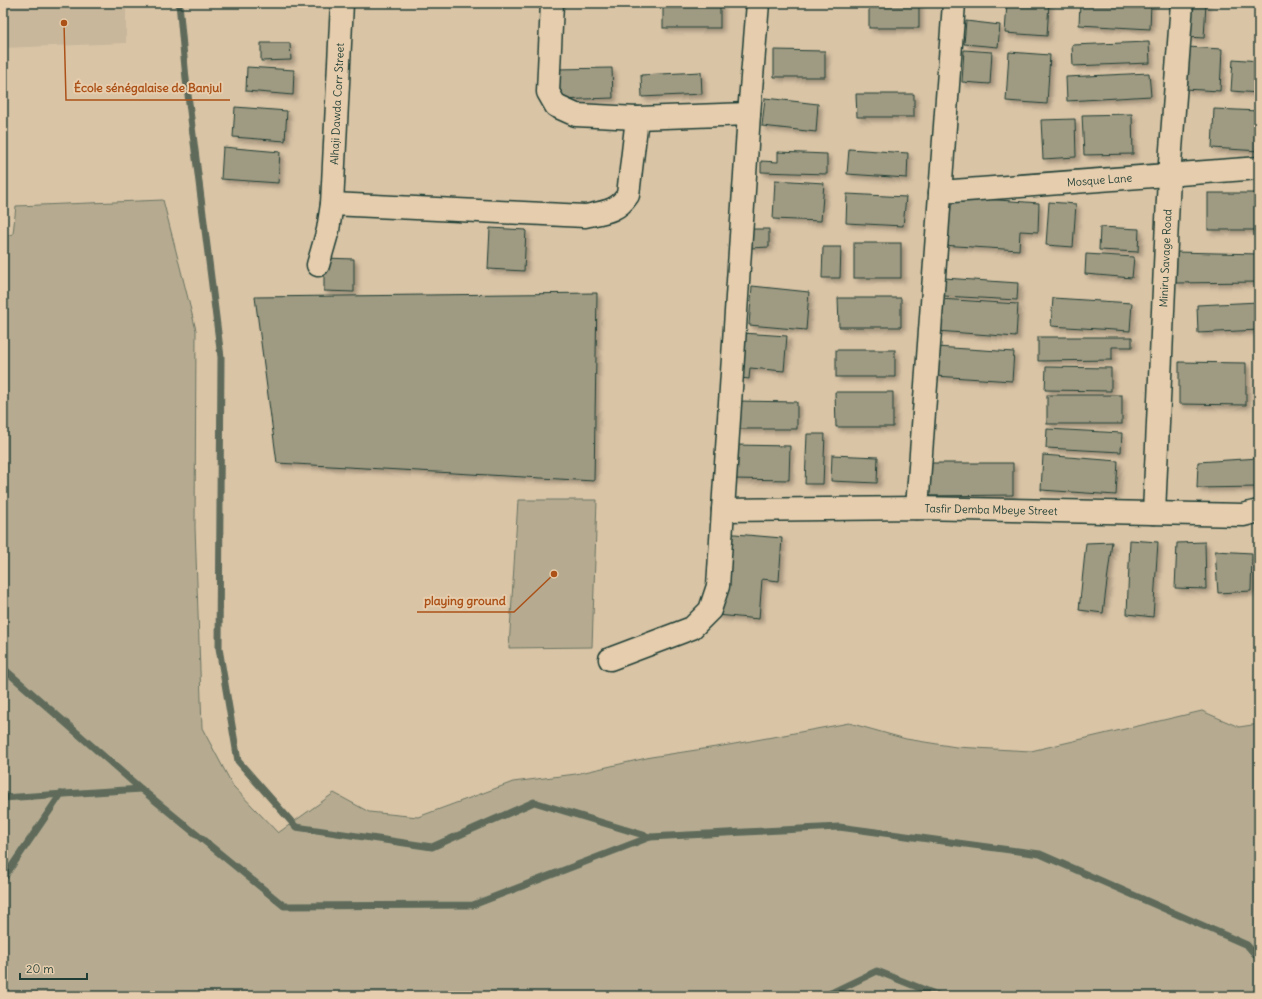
<svg xmlns="http://www.w3.org/2000/svg" width="1262" height="999" viewBox="0 0 1262 999" font-family="Delius,sans-serif">
  <defs>
    <filter id="shadow"><feDropShadow dx="3.5" dy="3.5" stdDeviation="2" flood-color="#0004"/></filter>
  </defs>
  <rect width="100%" height="100%" fill="#d9c4a6"/>
  <filter id="ink" filterUnits="userSpaceOnUse"><feTurbulence type="fractalNoise" baseFrequency=".025" numOctaves="2"/><feDisplacementMap in="SourceGraphic" scale="8" xChannelSelector="R" yChannelSelector="G"/><feConvolveMatrix kernelMatrix="1 2 1 2 8 2 1 2 1" color-interpolation-filters="sRGB"/></filter>
  <g filter="url(#ink)">
    <polygon fill="#c8b79b" points="3,3 126,3 126,43 3,48"/>
    <g fill="#b6ab91" stroke="#6a7462">
      <polygon points="163,200 196,330 195,527 202,728 233,786 278,833 334,793 369,812 418,817 513,782 576,774 651,757 729,745 849,723 906,739 956,747 1031,751 1202,711 1239,727 1259,724 1259,996 3,996 3,236 13,234 16,206"/>
      <polygon points="518,500 597,500 592,647 509,648"/>
    </g>
    <g fill="none" stroke-linecap="round" stroke-linejoin="round">
      <g stroke="#5e6b5a" stroke-width="7">
        <polyline points="179,3 186,79 221,357 219,648 238,761 296,827 432,847 534,802 650,837"/>
        <polyline points="3,668 141,789 284,906 473,905 650,837 839,827 1040,854 1247,945 1259,959"/>
        <polyline points="3,798 141,789"/>
        <polyline points="3,879 61,794"/>
        <polyline points="825,996 877,971 940,996"/>
      </g>
    </g>
    <g fill="#9f9a82" stroke="#1f3d34" filter="url(#shadow)">
      <rect x="663" y="3" width="57" height="25"/>
      <rect x="869" y="3" width="50" height="25"/>
      <polygon points="1007,3 1049,3 1047,36 1005,33"/>
      <polygon points="1080,3 1151,3 1150,29 1079,25"/>
      <polygon points="1187,3 1206,3 1204,38 1186,37"/>
      <polygon points="966,21 1000,25 998,47 964,44"/>
      <polygon points="1149,42 1150,63 1073,66 1072,45"/>
      <polygon points="261,43 290,43 291,60 261,61"/>
      <polygon points="1187,47 1222,49 1220,91 1185,89"/>
      <polygon points="774,50 825,51 825,77 774,77"/>
      <polygon points="964,50 992,52 990,84 962,82"/>
      <polygon points="1009,52 1050,55 1047,104 1006,101"/>
      <polygon points="1233,59 1259,61 1259,93 1231,91"/>
      <polygon points="247,67 294,70 293,95 246,91"/>
      <polygon points="612,68 613,98 557,100 556,69"/>
      <polygon points="701,72 702,94 642,97 641,75"/>
      <polygon points="1149,73 1151,96 1067,101 1066,77"/>
      <polygon points="856,94 914,94 914,117 857,117"/>
      <polygon points="765,98 818,104 816,132 762,126"/>
      <polygon points="235,107 287,111 285,141 233,137"/>
      <polygon points="1214,109 1259,111 1259,151 1212,148"/>
      <polygon points="1132,114 1133,154 1084,155 1082,115"/>
      <polygon points="1075,119 1076,157 1043,159 1041,120"/>
      <polygon points="223,147 280,152 278,183 221,179"/>
      <polygon points="849,149 908,153 907,178 847,174"/>
      <polygon points="778,152 827,154 827,174 761,172 761,161 778,162"/>
      <polygon points="775,180 824,183 821,221 773,219"/>
      <rect x="1208" y="193" width="51" height="37"/>
      <polygon points="847,194 906,197 903,226 846,223"/>
      <polygon points="944,196 1039,203 1038,232 1020,231 1019,250 941,245"/>
      <polygon points="1049,202 1076,204 1073,247 1046,245"/>
      <polygon points="1100,227 1139,229 1138,252 1099,250"/>
      <polygon points="490,228 526,230 524,271 488,269"/>
      <polygon points="751,229 769,229 769,247 751,248"/>
      <rect x="854" y="243" width="47" height="35"/>
      <polygon points="823,247 841,247 840,278 822,278"/>
      <polygon points="1175,252 1259,254 1259,282 1175,283"/>
      <polygon points="1086,254 1134,257 1132,278 1085,274"/>
      <polygon points="324,258 354,259 354,292 324,291"/>
      <polygon points="944,278 1018,283 1017,300 943,296"/>
      <polygon points="752,286 809,292 806,330 749,325"/>
      <polygon points="597,293 594,481 277,463 255,297"/>
      <polygon points="838,298 901,298 901,327 839,327"/>
      <polygon points="1053,298 1132,303 1130,331 1051,326"/>
      <polygon points="939,299 1018,304 1016,337 937,331"/>
      <polygon points="1259,302 1259,330 1198,333 1197,305"/>
      <polygon points="742,333 787,336 784,371 750,368 749,379 741,378"/>
      <polygon points="1038,337 1132,337 1132,347 1112,347 1112,360 1038,361"/>
      <polygon points="936,347 1014,352 1012,381 935,376"/>
      <rect x="836" y="350" width="59" height="27"/>
      <polygon points="1179,362 1246,363 1246,405 1179,404"/>
      <polygon points="1046,367 1111,368 1111,391 1045,390"/>
      <polygon points="835,392 893,392 893,427 836,427"/>
      <rect x="1047" y="395" width="75" height="29"/>
      <polygon points="737,401 797,402 797,429 737,429"/>
      <polygon points="1047,429 1122,433 1121,452 1046,448"/>
      <polygon points="807,434 825,434 823,484 805,484"/>
      <polygon points="734,445 790,446 789,480 733,479"/>
      <polygon points="832,455 878,457 877,483 831,481"/>
      <polygon points="1043,455 1118,461 1116,495 1041,490"/>
      <polygon points="1259,458 1259,487 1197,488 1198,462"/>
      <polygon points="927,463 1013,463 1013,495 927,496"/>
      <polygon points="723,533 782,538 779,581 762,579 759,619 717,615"/>
      <polygon points="1130,540 1158,542 1153,617 1127,614"/>
      <polygon points="1112,542 1103,613 1079,610 1086,543"/>
      <polygon points="1205,542 1206,589 1175,588 1177,543"/>
      <polygon points="1215,551 1252,553 1251,591 1218,593"/>
    </g>
    <g fill="none" stroke-linecap="round" stroke-linejoin="round">
      <defs>
        <g id="street">
          <polyline points="552,3 548,92 556,106 576,115 637,118 749,114"/>
          <path id="s1" d="M 940,192 L 1259,168"/>
          <path d="M 332,204 L 585,216 C 604,212 617,212 628,195 L 637,118"/>
          <path id="s2" d="M 318,265 L 328,230 L 332,204 L 342,3"/>
          <polyline points="917,508 954,3"/>
          <path id="s3" d="M 723,510 L 917,508 L 1243,515 L 1259,511"/>
          <path id="s4" d="M 1154,513 L 1169,176 L 1182,3"/>
          <polyline points="610,659 692,628 710,610 718,586 749,114 758,3"/>
        </g>
      </defs>
      <use href="#street" stroke="#1f3d34" stroke-width="25"/>
      <use href="#street" stroke="#e5cdad" stroke-width="22"/>
    </g>
  </g>
  <g text-anchor="middle" dominant-baseline="central" stroke-width="4" stroke-linejoin="round" paint-order="stroke">
    <g font-size="11" fill="#1f3d34" stroke="#e5cdad">
      <text stroke="none"><textPath href="#s2" startOffset="163">Alhaji Dawda Corr Street</textPath></text>
      <text stroke="none"><textPath href="#s1" startOffset="160">Mosque Lane</textPath></text>
      <text stroke="none"><textPath href="#s4" startOffset="255">Miniru Savage Road</textPath></text>
      <text stroke="none"><textPath href="#s3" startOffset="268">Tasfir Demba Mbeye Street</textPath></text>
    </g>
  </g>
  <path fill="none" stroke="#ac5118" stroke-width="1.5" d="M64 23L66 100H230M554 574L514 612H417"/>
  <g fill="#ac5118" stroke="#e5cdad" stroke-width="1.5">
    <circle cx="64" cy="23" r="4"/>
    <circle cx="554" cy="574" r="4"/>
  </g>
  <g font-size="12" text-anchor="middle" font-weight="bold" fill="#ac5118" stroke="#e5cdad" stroke-width="4" stroke-linejoin="round" paint-order="stroke">
    <text x="148" y="92">École sénégalaise de Banjul</text>
    <text x="465" y="605">playing ground</text>
  </g>
  <rect width="1262" height="999" fill="none" stroke="#e5cdad" stroke-width="16"/>
  <rect x="8" y="8" width="1246" height="983" fill="none" stroke="#1f3d34" stroke-width="1.5" filter="url(#ink)"/>
  <path d="M20 973v6h67v-6" fill="none" stroke="#1f3d34" stroke-width="2"/>
  <text x="26" y="973" font-size="12" fill="#1f3d34" stroke="#e5cdad" stroke-width="3" paint-order="stroke">20 m</text>
</svg>
